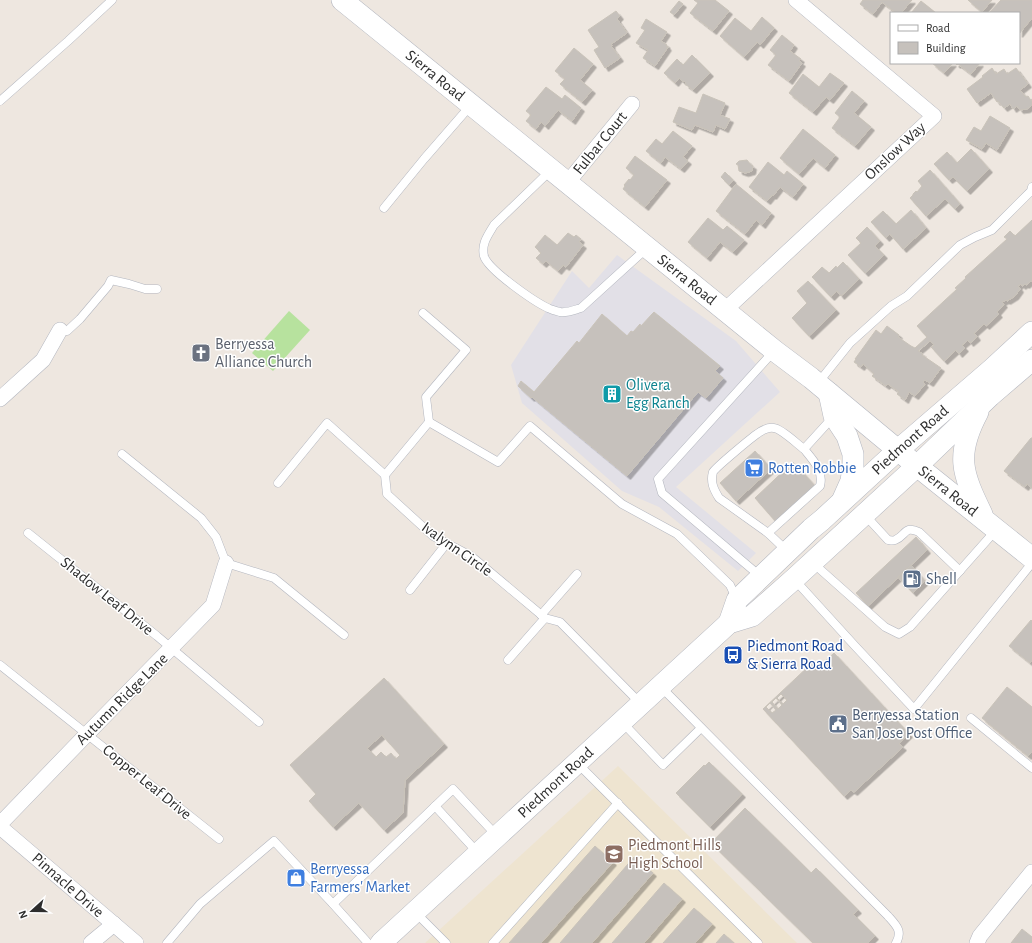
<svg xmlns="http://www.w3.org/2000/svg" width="1032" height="943" viewBox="0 0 1032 943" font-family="'Alegreya Sans',sans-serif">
  <defs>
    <filter id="shadow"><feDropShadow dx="3.5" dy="3.5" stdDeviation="0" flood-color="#0004"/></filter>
  </defs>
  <rect width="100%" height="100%" fill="#eee7e0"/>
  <polygon fill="#e2e0e7" points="617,255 736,341 780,392 676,487 756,553 738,571 659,507 622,491 522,403 511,365 572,271 589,288"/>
  <polygon fill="#eee4d0" points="618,766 797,943 425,943"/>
  <polygon fill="#b7e29e" points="289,311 310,330 273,371 252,353"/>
  <g fill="#c6c1bc" stroke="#c9c3b9" fill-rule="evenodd" filter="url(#shadow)">
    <polygon points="694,0 715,0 729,11 713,31 690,13 698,3"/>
    <polygon points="863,0 912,0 901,13 896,13 882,2 873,14 860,4"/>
    <polygon points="968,0 992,0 982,12"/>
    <polygon points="1001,0 1032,0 1032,18 1019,34 1019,13 989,13"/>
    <polygon points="679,1 683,4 674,15 670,12"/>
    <polygon points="921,1 936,13 911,13"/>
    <polygon points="616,11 620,16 617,19 627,33 611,44 612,46 611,46 620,58 605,68 594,50 599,47 588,30"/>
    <polygon points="762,17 774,28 760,45 757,42 744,57 720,36 735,18 751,31"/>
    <polygon points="646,19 667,32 661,41 667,45 666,46 668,47 655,66 643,58 648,50 636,43 645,30 641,28"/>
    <polygon points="782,35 794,45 790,51 801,59 799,61 802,63 789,81 768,65 776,55 770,50"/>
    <polygon points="574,48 593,64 580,80 592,90 582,102 560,84 565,79 555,71"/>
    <polygon points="692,55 710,73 693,90 685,84 686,83 684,81 683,82 679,78 675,83 664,73 677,59 683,65"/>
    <polygon points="932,63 953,63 944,73"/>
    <polygon points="955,63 980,63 971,74 958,64 957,65"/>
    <polygon points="992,68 996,74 1004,69 1007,74 1016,68 1028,84 1020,90 1026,97 1028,96 1032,102 1032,105 1027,109 1020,110 1017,106 1013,109 1010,104 1004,108 998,101 997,102 991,93 977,103 967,89 983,77 982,76"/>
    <polygon points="830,73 844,83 830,100 826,97 813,112 789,93 803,74 819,87"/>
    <polygon points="546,87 562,99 565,95 581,108 572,121 558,110 545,126 541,122 536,129 526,121 531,115 526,111"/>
    <polygon points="852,91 864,101 854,113 871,127 855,146 832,128 840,117 835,113"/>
    <polygon points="703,94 725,103 720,115 730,119 725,129 716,125 713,132 695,125 692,130 673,122 679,107 696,113"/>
    <polygon points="990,116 1010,128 997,150 986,143 982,149 966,140 974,127 981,131"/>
    <polygon points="803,129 835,155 825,168 813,158 799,174 780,158"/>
    <polygon points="673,131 692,146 683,157 688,161 681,169 665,157 661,163 646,151 656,139 662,144"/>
    <polygon points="971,149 989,169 967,191 953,177 949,180 934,164 947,152 957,163"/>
    <polygon points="635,156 667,180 645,207 623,189 625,186 624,185 629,179 630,180 634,175 626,168"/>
    <polygon points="747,160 751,165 753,166 752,171 745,173 739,171 738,165 736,164 739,161"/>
    <polygon points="768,162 784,175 787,171 803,184 793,197 780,187 773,196 772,195 767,201 749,187"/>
    <polygon points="930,170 960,204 955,209 945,199 926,216 910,198 913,195 913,194 916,191 917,192 922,186 918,181"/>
    <polygon points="725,172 733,180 729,185 721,177"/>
    <polygon points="736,184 771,213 762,225 756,220 745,234 716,211"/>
    <polygon points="911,210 926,228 903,249 890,234 886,238 871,222 883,211 896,224"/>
    <polygon points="708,218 723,230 727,226 744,240 733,252 720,242 707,258 688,242"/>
    <polygon points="1032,220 1032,281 1031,281 1026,285 1025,284 1022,286 1021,284 1018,286 1020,289 1015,296 1007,301 1006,300 1002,302 1004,304 997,312 999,314 986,326 984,324 974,333 977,337 970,343 968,340 962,345 965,348 959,354 956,350 944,361 931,347 934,345 930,341 918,351 923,354 922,355 941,368 930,383 925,380 923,382 925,384 915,396 909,392 905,400 897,394 899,392 888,384 886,386 872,376 874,374 863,364 861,367 854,362 856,359 855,359 876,330 881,334 887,326 899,335 898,337 911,346 915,348 927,337 917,326 957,289 955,288 966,278 965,277 1007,239 1004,237 1010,231 1015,236"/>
    <polygon points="867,227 880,241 875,246 884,255 865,273 848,255 861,243 856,238"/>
    <polygon points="568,233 574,237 576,235 581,239 579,242 583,245 566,267 563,265 558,271 546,261 543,264 536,258 541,253 535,247 545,235 557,245"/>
    <polygon points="843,262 859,279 841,296 837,291 831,297 812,277 822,267 829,273 836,266 837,268"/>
    <polygon points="808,281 836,310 809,336 792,318 807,303 797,291"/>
    <polygon points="654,312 720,366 715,371 723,378 706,398 698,392 627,476 532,397 531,398 518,386 521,381 534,392 577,341 579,343 602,314 627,336 631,331 633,332 640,324 641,326 652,314"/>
    <polygon points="1031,438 1032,438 1032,488 1027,484 1025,487 1004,471"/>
    <polygon points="755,451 771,469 736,501 720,483"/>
    <polygon points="793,462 815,486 776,522 755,498"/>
    <polygon points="916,537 927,550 868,606 856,593"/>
    <polygon points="911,565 925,581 913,593 898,577"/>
    <polygon points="1031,620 1032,621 1032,660 1030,663 1009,646"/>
    <path d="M 834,653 L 909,734 L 899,744 L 903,747 L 854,792 L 851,790 L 844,796 L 763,709 L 812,663 L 816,667 L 821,663 L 822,664 ZM 781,694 L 787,700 L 783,704 L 777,698 ZM 776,698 L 782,705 L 778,709 L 772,702 ZM 770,703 L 776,710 L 772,713 L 766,707 Z"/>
    <path d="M 384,678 L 444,744 L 405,780 L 403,813 L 384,830 L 359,803 L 333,827 L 309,801 L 316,794 L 290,765 ZM 382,735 L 400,755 L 396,759 L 391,753 L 386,757 L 381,752 L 376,757 L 367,748 Z"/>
    <polygon points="1007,687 1032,707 1032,752 1031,752 1028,756 982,718"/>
    <polygon points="709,762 742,794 710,827 676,793 704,765 705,766"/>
    <polygon points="745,808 811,873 816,868 858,910 853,914 875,936 868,943 813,943 711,843"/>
    <polygon points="595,846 613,862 541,943 509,943"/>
    <polygon points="634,857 653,873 592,943 560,943"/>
    <polygon points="664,883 682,899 644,943 612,943"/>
    <polygon points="694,908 712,924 695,943 663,943"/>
    <polygon points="1022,929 1032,937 1032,943 1011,943"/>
    <polygon points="724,934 734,943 716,943"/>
  </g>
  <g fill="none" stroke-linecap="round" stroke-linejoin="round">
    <defs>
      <g id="lane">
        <polyline points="0,101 68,41 112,0"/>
        <path d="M 551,170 L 494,225 C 488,235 481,244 484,256 C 488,270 535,302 548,308 C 552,310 556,311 560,312 C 568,313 574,310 581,308 L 647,248"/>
        <polyline points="384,208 424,159 471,105"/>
        <polyline points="423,313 466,350 426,397 429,422"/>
        <polyline points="60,330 67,331 80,319 108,286 111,280 129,284 145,289 157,289"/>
        <polyline points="818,383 850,343 891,306 907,296 960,245 975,237 992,230 1031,191 1032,187"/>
        <polyline points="429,422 385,475 387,494 433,536 471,556 545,618 560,622 641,704"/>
        <polyline points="429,422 498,462 530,426 622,504 677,534 730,585 736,598"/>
        <polyline points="122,454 201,518 216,537 226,563 274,578 344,635"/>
        <polyline points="278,483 327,423 385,475"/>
        <path d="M 865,515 L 888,540 C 890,540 892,541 895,540 C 906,536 904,525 919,532 L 960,571"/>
        <polyline points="28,533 157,636 259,722"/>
        <path d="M 768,533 L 820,486 C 824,471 813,460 804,449"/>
        <path d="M 787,551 L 768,533 L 719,498 C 714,490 710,482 713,472 C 715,468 751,438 757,434 C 761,431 768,427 774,428 C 782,429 797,444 804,449 L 834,416"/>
        <polyline points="813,563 885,627 899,634 910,627 996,530"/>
        <polyline points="760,576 662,493 658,479 774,351"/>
        <polyline points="794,579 855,646 914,709 1032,563"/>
        <polyline points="410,590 447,543"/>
        <polyline points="541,615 577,574"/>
        <polyline points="508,660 545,618"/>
        <path d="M 0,665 C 72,723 146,781 219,839"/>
        <path d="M 661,687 L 888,916 C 896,925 903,931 896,943"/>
        <polyline points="971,718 1032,768"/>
        <polyline points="622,722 663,765 701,728"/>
        <polyline points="577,763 758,943"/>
        <polyline points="435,806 478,853"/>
        <polyline points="333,904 453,789 497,836"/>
        <polyline points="416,913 446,943"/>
        <polyline points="167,943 200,904 274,841 333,904 368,943"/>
        <polyline points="493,943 618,803"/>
      </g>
      <g id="street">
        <polyline points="568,182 632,104"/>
        <polyline points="725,310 934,116 796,0"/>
        <polyline points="0,399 43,360 60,330"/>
        <polyline points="0,824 87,734 213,605 226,563"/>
        <polyline points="0,827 136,943"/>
        <polyline points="91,943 114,924"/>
        <polyline points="977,943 980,936 1032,872"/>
      </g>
      <g id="secondary">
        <path id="s1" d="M 342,0 L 775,351 L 811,378 L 917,466 L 1032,558"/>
        <polyline points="829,393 834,416 847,436 853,454 853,467 851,481 843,499"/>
        <path d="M 978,412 C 955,455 962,473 982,514"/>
        <path id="s2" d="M 729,623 L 737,600 L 811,529 L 822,520 L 898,450 L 992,369 L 1032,332"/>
        <path id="s3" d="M 381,943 L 729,623 L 752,616 L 794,579 L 917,466 L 990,396 L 1032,360"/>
      </g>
    </defs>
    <use href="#lane" stroke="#b3b6bf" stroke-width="9"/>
    <use href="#street" stroke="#b3b6bf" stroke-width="16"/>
    <use href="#secondary" stroke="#b3b6bf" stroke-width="22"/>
    <use href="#lane" stroke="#fff" stroke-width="8"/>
    <use href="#street" stroke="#fff" stroke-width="15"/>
    <use href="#secondary" stroke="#fff" stroke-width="21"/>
  </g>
  <defs>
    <symbol id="church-square" viewBox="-11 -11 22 22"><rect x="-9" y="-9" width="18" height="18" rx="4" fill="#6b7280" stroke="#fff"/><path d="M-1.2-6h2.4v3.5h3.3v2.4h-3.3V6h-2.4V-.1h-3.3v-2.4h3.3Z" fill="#fff"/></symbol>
    <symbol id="building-square" viewBox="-11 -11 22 22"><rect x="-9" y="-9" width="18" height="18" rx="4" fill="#0f9aa8" stroke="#fff"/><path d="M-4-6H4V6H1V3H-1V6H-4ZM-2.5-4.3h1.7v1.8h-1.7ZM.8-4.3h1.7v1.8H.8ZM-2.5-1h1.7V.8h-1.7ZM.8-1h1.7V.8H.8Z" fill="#fff"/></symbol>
    <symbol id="supermarket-square" viewBox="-11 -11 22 22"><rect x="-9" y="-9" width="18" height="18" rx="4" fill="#3f7fe0" stroke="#fff"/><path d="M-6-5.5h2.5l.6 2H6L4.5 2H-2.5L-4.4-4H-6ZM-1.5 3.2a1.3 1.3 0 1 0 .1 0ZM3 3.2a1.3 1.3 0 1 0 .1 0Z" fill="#fff"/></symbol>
    <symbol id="fuel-square" viewBox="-11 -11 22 22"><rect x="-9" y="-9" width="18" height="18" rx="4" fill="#5c6f8a" stroke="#fff"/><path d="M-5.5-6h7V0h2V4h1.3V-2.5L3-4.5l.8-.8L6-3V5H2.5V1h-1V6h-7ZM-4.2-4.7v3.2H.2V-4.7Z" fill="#fff"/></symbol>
    <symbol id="bus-square" viewBox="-11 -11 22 22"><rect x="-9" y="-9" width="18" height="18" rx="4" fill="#1a4fb4" stroke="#fff"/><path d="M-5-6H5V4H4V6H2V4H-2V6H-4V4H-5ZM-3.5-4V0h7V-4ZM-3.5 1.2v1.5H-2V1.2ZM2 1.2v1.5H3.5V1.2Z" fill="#fff"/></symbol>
    <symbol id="civic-square" viewBox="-11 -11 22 22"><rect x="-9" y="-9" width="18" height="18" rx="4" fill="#5c6f8a" stroke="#fff"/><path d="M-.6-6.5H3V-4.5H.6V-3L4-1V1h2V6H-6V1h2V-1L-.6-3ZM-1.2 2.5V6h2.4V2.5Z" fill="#fff"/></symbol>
    <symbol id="school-square" viewBox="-11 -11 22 22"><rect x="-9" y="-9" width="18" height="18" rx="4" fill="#8d6e63" stroke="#fff"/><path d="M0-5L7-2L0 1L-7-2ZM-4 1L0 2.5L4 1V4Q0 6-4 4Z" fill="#fff"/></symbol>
    <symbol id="shop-square" viewBox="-11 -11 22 22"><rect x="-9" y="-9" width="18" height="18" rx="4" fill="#3f7fe0" stroke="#fff"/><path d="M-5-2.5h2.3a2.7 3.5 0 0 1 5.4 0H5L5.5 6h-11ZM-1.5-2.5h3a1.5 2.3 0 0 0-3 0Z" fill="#fff"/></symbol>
  </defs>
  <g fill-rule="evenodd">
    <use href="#church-square" x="190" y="342" width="22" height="22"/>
    <use href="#building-square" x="601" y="383" width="22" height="22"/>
    <use href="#supermarket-square" x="743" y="457" width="22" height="22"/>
    <use href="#fuel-square" x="901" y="568" width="22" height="22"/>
    <use href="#bus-square" x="722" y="644" width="22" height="22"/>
    <use href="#civic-square" x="827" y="713" width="22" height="22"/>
    <use href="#school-square" x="603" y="843" width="22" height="22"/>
    <use href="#shop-square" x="285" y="867" width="22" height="22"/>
  </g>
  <g text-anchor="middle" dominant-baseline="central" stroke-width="3" stroke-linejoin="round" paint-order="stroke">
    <g font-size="16" fill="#2d2d2d" stroke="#fff">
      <text stroke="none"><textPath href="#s1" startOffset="120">Sierra Road</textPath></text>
      <text transform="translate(600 143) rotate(-51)">Fulbar Court</text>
      <text transform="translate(895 151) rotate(-43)">Onslow Way</text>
      <text stroke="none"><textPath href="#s1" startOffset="444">Sierra Road</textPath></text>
      <text stroke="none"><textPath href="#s2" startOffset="260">Piedmont Road</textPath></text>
      <text stroke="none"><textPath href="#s1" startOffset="780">Sierra Road</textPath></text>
      <text transform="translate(457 549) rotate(35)">Ivalynn Circle</text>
      <text transform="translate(107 596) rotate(39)">Shadow Leaf Drive</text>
      <text transform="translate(122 699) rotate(-45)">Autumn Ridge Lane</text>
      <text transform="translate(147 782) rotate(39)">Copper Leaf Drive</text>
      <text stroke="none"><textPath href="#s3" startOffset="237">Piedmont Road</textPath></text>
      <text transform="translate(68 885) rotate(41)">Pinnacle Drive</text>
    </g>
    <g font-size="16" fill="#5b616d" stroke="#fff" text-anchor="start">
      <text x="215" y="344">Berryessa<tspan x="215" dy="18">Alliance Church</tspan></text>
    </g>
    <g font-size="16" fill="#0d838f" stroke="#fff" text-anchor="start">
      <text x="626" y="385">Olivera<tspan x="626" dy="18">Egg Ranch</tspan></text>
    </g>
    <g font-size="16" fill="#366cbe" stroke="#fff" text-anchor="start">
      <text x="768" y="468">Rotten Robbie</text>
      <text x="310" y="869">Berryessa<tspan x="310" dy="18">Farmers' Market</tspan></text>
    </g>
    <g font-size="16" fill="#4e5e75" stroke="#fff" text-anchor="start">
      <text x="926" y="579">Shell</text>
      <text x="852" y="715">Berryessa Station<tspan x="852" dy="18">San Jose Post Office</tspan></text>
    </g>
    <g font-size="16" fill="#164399" stroke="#fff" text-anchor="start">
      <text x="747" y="646">Piedmont Road<tspan x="747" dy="18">&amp; Sierra Road</tspan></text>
    </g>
    <g font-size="16" fill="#785e54" stroke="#fff" text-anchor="start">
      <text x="628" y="845">Piedmont Hills<tspan x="628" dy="18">High School</tspan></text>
    </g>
  </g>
  <rect x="890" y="12" width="130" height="52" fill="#ffffff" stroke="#ababab"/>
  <rect x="898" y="25" width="20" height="6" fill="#ffffff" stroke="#ababab"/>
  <text x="926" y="32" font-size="12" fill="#2d2d2d">Road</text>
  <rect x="898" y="42" width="20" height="12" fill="#c6c1bc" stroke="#ababab"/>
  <text x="926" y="52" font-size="12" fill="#2d2d2d">Building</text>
  <g transform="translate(32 911) rotate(249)" stroke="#ffffff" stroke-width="3" paint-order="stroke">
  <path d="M0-3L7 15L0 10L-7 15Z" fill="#2d2d2d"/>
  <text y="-6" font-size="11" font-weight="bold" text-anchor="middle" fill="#2d2d2d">N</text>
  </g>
</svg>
